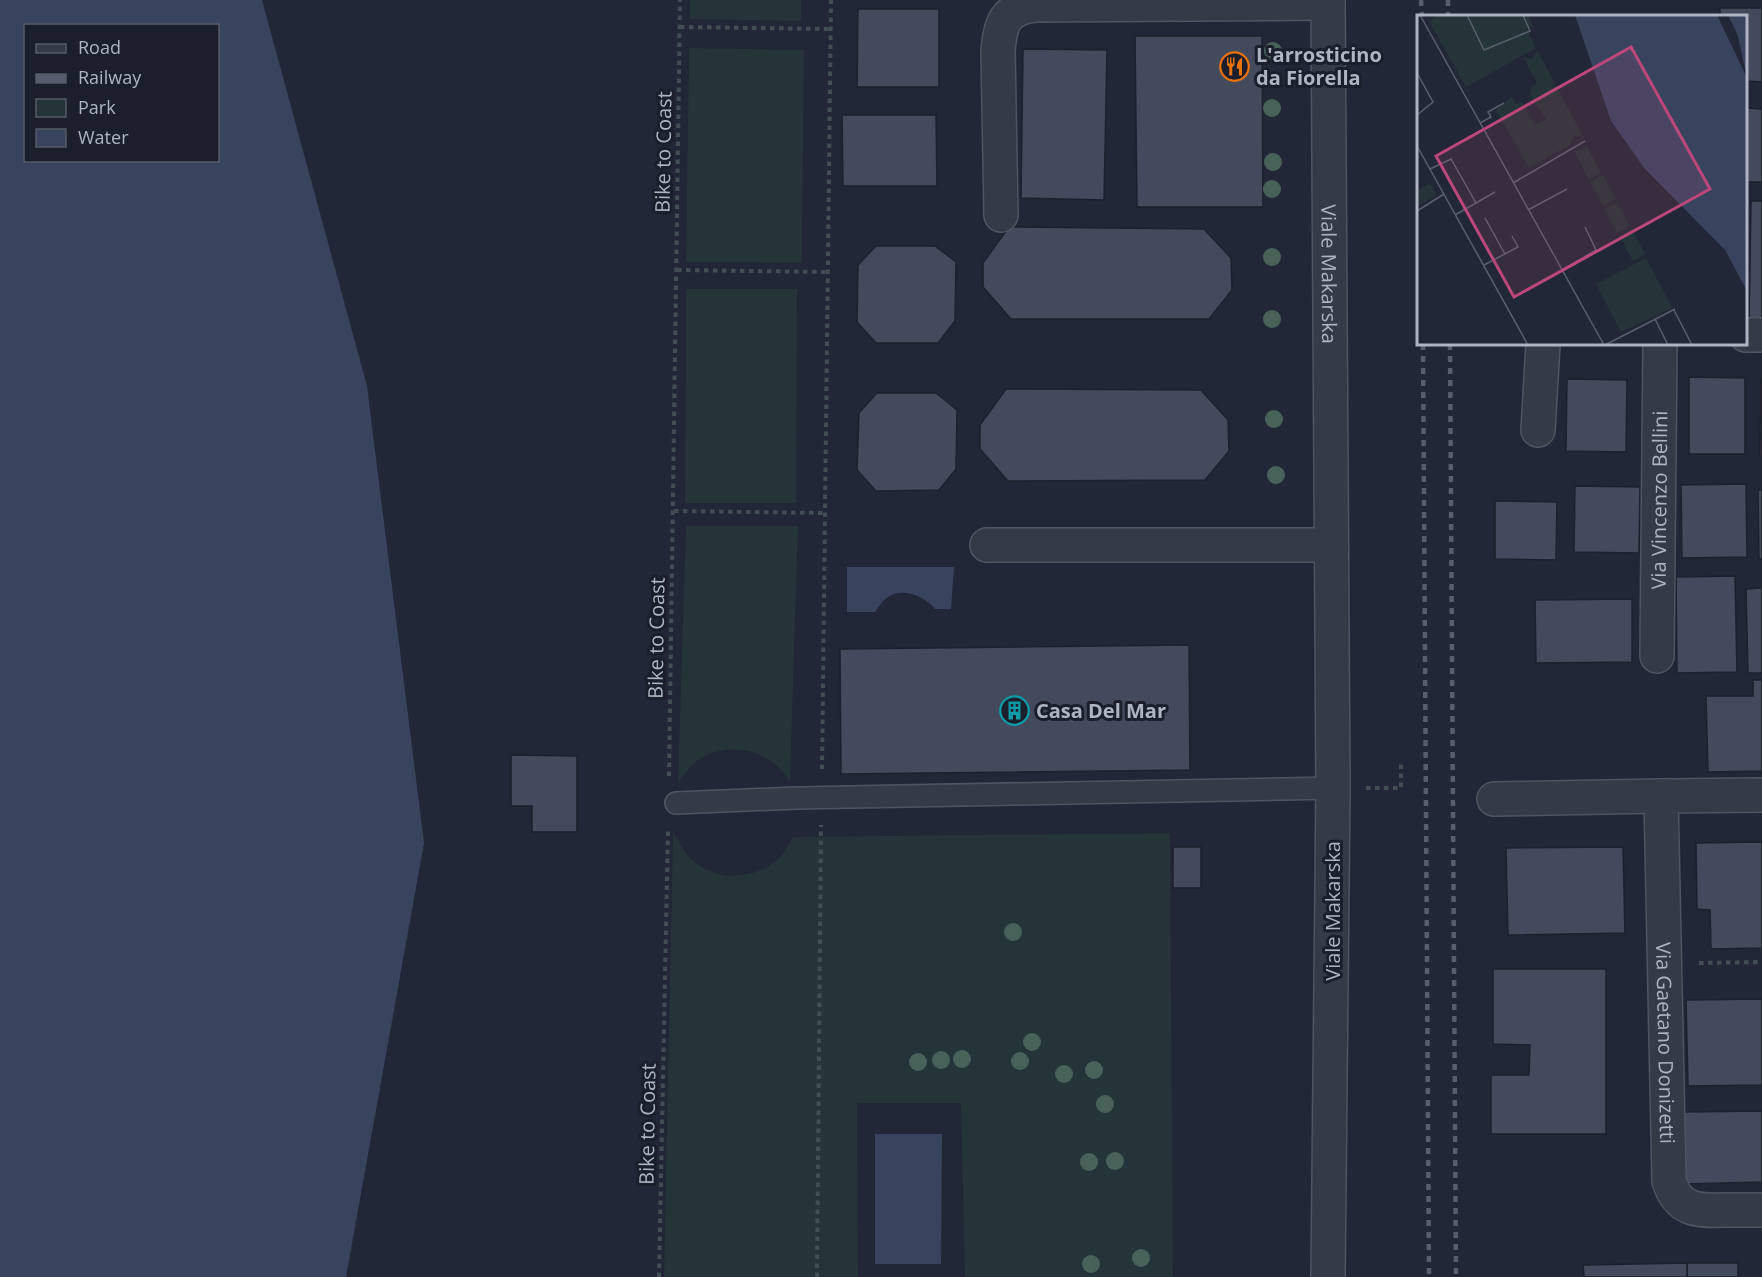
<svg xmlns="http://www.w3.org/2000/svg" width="1762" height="1277" viewBox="0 0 1762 1277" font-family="'Open Sans',sans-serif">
  <rect width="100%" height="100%" fill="#212736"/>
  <g fill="#243438">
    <polygon points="690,0 801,0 801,21 690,19"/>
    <polygon points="689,48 804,50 802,263 686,262"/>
    <polygon points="686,289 797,289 796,503 685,503"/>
    <path d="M 686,526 L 798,526 L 790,781 C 786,776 782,770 777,766 C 753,744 713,744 690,767 C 685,772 682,778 678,783 Z"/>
    <path d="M 673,831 C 678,840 684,852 691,859 C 717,884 761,880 784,853 C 787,848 790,842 793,837 L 1170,833 L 1173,1277 L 965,1277 L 961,1103 L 857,1103 L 858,1277 L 664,1277 Z"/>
  </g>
  <g fill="#38435e" fill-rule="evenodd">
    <path d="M 0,0 L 262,0 L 367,386 L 424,843 L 346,1277 L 0,1277 ZM 26,26 L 218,26 L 218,160 L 26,160 Z"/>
    <path d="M 847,567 L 954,567 L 951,609 L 935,609 C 925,596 903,587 888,597 C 882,601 879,607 875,612 L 847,612 Z"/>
    <polygon points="875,1134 942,1134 941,1264 875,1264"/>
  </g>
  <g fill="#434a5b" stroke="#1c212d" stroke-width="1.5">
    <polygon points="1720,8 1762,8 1762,82 1746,81 1746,16 1720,16"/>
    <polygon points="858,9 939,9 939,87 857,87"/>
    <polygon points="1135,36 1262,36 1263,207 1137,207"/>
    <polygon points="1023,49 1107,50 1104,200 1021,198"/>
    <polygon points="1746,108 1762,109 1762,182 1746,182"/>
    <polygon points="842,115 936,115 937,186 843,186"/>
    <polygon points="1751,201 1762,201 1762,326 1749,326"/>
    <polygon points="1009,227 1204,229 1231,258 1232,290 1209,319 1011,319 983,287 983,263"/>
    <polygon points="876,246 935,246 956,262 955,321 938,343 876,343 857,322 858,265"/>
    <polygon points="1689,377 1745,378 1745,454 1689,454"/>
    <polygon points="1567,379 1627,380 1626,452 1566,451"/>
    <polygon points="1761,379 1762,379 1762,456 1760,456"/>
    <polygon points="1006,389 1201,390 1228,420 1229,451 1205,480 1008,481 980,449 980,425"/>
    <polygon points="877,393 936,393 957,410 956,469 939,490 876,491 857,470 859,413"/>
    <polygon points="1746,484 1747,557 1682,558 1681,485"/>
    <polygon points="1575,486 1640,487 1639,553 1574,552"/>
    <polygon points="1758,490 1762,490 1762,559 1759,559"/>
    <polygon points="1495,501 1557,502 1556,560 1495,559"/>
    <polygon points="1735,576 1737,672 1677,673 1676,577"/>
    <polygon points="1762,588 1762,673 1748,673 1746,589"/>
    <polygon points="1632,599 1632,662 1536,663 1535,600"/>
    <polygon points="1189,645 1190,770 841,774 840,649"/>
    <polygon points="1753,680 1762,680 1762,771 1708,772 1706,696 1753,696"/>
    <polygon points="511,755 577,756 577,832 532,832 532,806 511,806"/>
    <polygon points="1762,842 1762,948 1711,949 1710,910 1697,909 1696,843"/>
    <rect x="1173" y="847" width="28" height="41"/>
    <polygon points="1623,847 1625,933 1508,935 1506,848"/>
    <polygon points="1493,969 1606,969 1606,1134 1491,1134 1491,1075 1529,1075 1530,1045 1493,1044"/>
    <polygon points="1762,999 1762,1085 1688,1086 1686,1000"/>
    <polygon points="1762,1111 1762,1182 1684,1184 1683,1112"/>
    <rect x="1687" y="1263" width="51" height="14"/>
    <polygon points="1687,1263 1687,1277 1584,1277 1583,1265"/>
  </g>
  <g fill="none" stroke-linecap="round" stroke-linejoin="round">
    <defs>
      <polyline id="lane" points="676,803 797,798 1333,788"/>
      <g id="street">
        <path id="s1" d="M 1328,0 L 1333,788 L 1328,1277"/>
        <path d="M 1001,215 L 998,51 C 1000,24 1005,8 1035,5 L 1328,3"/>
        <polyline points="1746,335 1762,335"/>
        <polyline points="1538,430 1543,344"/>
        <polyline points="987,545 1331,545"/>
        <path id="s2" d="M 1657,656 L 1660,344"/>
        <path id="s3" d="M 1762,795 L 1661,796 L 1669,1181 C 1678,1210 1697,1211 1723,1210 C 1736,1210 1749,1210 1762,1210"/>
        <polyline points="1494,799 1661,796"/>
      </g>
    </defs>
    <use href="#lane" stroke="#4f5461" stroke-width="24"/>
    <use href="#street" stroke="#4f5461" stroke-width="36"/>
    <g stroke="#414f54" stroke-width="4" stroke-dasharray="4.5 4.5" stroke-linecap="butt">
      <polyline points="680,27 831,29"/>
      <polyline points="677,270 828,272"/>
      <polyline points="674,511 825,513"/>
      <polyline points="822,769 831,0"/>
      <polyline points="669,776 680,0"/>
      <polyline points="1366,788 1401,788 1401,764"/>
      <polyline points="1699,963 1762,962"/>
      <polyline points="659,1277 668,829"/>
      <polyline points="817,1277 821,825"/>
    </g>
    <use href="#lane" stroke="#353a47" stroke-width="21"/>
    <use href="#street" stroke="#353a47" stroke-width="33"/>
    <g stroke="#575d6d" stroke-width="4.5" stroke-dasharray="6 6" stroke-linecap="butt">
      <polyline points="1421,0 1422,16"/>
      <polyline points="1448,0 1448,16"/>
      <polyline points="1423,344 1429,1277"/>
      <polyline points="1450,344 1456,1277"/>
    </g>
  </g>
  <g fill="#48625a">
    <circle cx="1273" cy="51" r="9"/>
    <circle cx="1272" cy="108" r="9"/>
    <circle cx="1273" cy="162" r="9"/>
    <circle cx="1272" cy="189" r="9"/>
    <circle cx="1272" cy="257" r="9"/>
    <circle cx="1272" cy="319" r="9"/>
    <circle cx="1274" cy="419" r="9"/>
    <circle cx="1276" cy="475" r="9"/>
    <circle cx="1013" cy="932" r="9"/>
    <circle cx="1032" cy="1042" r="9"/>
    <circle cx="962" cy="1059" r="9"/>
    <circle cx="941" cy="1060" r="9"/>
    <circle cx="1020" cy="1061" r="9"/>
    <circle cx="918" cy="1062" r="9"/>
    <circle cx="1094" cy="1070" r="9"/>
    <circle cx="1064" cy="1074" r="9"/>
    <circle cx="1105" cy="1104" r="9"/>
    <circle cx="1115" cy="1161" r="9"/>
    <circle cx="1089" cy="1162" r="9"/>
    <circle cx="1141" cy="1258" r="9"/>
    <circle cx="1091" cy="1264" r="9"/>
  </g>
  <defs>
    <symbol id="restaurant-ring" viewBox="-11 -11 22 22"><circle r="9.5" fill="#1a1f2b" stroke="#e8710a" stroke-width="1.5"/><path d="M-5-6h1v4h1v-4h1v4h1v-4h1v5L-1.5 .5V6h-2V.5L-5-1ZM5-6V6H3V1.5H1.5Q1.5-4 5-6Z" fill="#e8710a"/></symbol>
    <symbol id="building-ring" viewBox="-11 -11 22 22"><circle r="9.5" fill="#1a1f2b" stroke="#0f9aa8" stroke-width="1.5"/><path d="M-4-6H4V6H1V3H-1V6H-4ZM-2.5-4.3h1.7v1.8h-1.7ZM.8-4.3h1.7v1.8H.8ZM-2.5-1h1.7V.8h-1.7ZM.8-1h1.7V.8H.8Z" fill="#0f9aa8"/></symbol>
  </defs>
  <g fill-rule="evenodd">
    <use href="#restaurant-ring" x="1218" y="50" width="33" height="33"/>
    <use href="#building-ring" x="998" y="694" width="33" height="33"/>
  </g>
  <g text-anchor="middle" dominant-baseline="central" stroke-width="6" stroke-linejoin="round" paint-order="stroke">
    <g font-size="20" font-weight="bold" fill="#afb4c3" stroke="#1a1f2b" text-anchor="start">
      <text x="1256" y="54">L'arrosticino<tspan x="1256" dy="23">da Fiorella</tspan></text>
      <text x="1036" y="710">Casa Del Mar</text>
    </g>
    <g font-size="20" fill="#afb4c3" stroke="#1a1f2b">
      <text transform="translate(663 152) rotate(-89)">Bike to Coast</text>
      <text stroke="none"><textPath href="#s1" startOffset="274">Viale Makarska</textPath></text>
      <text stroke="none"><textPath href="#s2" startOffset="156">Via Vincenzo Bellini</textPath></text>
      <text transform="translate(656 638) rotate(-89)">Bike to Coast</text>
      <text transform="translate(1332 911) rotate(-90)">Viale Makarska</text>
      <text stroke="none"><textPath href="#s3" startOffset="348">Via Gaetano Donizetti</textPath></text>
      <text transform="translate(647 1124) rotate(-89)">Bike to Coast</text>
    </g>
  </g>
  <g transform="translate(1417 15)">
    <rect width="330" height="330" fill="#212736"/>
    <path d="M 21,0 L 111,0 L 116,11 L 110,14 L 119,33 L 49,72 L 12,6 ZM 120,35 L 167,123 L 158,121 L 153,130 L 112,153 L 79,95 L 95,82 L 99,89 L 105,87 L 118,110 L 129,104 L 113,80 L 115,71 L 120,68 L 106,42 L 115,44 ZM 169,129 L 184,158 L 172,165 L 157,136 L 166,135 ZM 186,160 L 199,184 L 186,191 L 173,167 ZM 13,168 L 20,180 L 0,192 L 0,176 ZM 200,187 L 213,211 L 200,218 L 187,194 ZM 215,214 L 228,239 L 216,246 L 202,221 ZM 229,243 L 255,293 L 204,317 L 179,269 Z" fill="#243438"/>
    <path d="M 158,0 L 330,0 L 330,276 L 308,235 L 228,154 L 194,106 Z" fill="#38435e"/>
    <path d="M 300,0 L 311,0 L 321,21 L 330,63 Z" fill="#212736"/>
    <path fill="none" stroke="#5a5f6e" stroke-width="1.5" d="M 3,0 L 187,330M 50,0 L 67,35 L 113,16 L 106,0M 0,58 L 16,87 L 0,100M 63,108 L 74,102 L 71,97 L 87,88M 0,131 L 111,330M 13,154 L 34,144 L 59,188 L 38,200M 96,168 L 168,126M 59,188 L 78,177M 111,195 L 150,174M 0,196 L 27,179M 68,203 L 88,239M 67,250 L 101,232 L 95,221M 145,255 L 179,235 L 168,212M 257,295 L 275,330M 238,304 L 251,330M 188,330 L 258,294"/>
    <path fill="#bc477a" fill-opacity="0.15" stroke="#bc477a" stroke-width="3" d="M 214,32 L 293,174 L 97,282 L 19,141 Z"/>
    <rect width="330" height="330" fill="none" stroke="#afb4c3" stroke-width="3"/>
  </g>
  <rect x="24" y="24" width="195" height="138" fill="#1a1f2b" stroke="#565b68" stroke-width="1.5"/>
  <rect x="36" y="44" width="30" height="9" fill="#353a47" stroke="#565b68" stroke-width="1.5"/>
  <text x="78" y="54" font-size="18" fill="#afb4c3">Road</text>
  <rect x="36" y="74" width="30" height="9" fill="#575d6d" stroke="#565b68" stroke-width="1.5"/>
  <text x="78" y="84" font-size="18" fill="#afb4c3">Railway</text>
  <rect x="36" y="99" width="30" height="18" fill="#243438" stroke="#565b68" stroke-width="1.5"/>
  <text x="78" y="114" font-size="18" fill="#afb4c3">Park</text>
  <rect x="36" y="129" width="30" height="18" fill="#38435e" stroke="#565b68" stroke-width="1.5"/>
  <text x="78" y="144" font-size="18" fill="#afb4c3">Water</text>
</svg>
